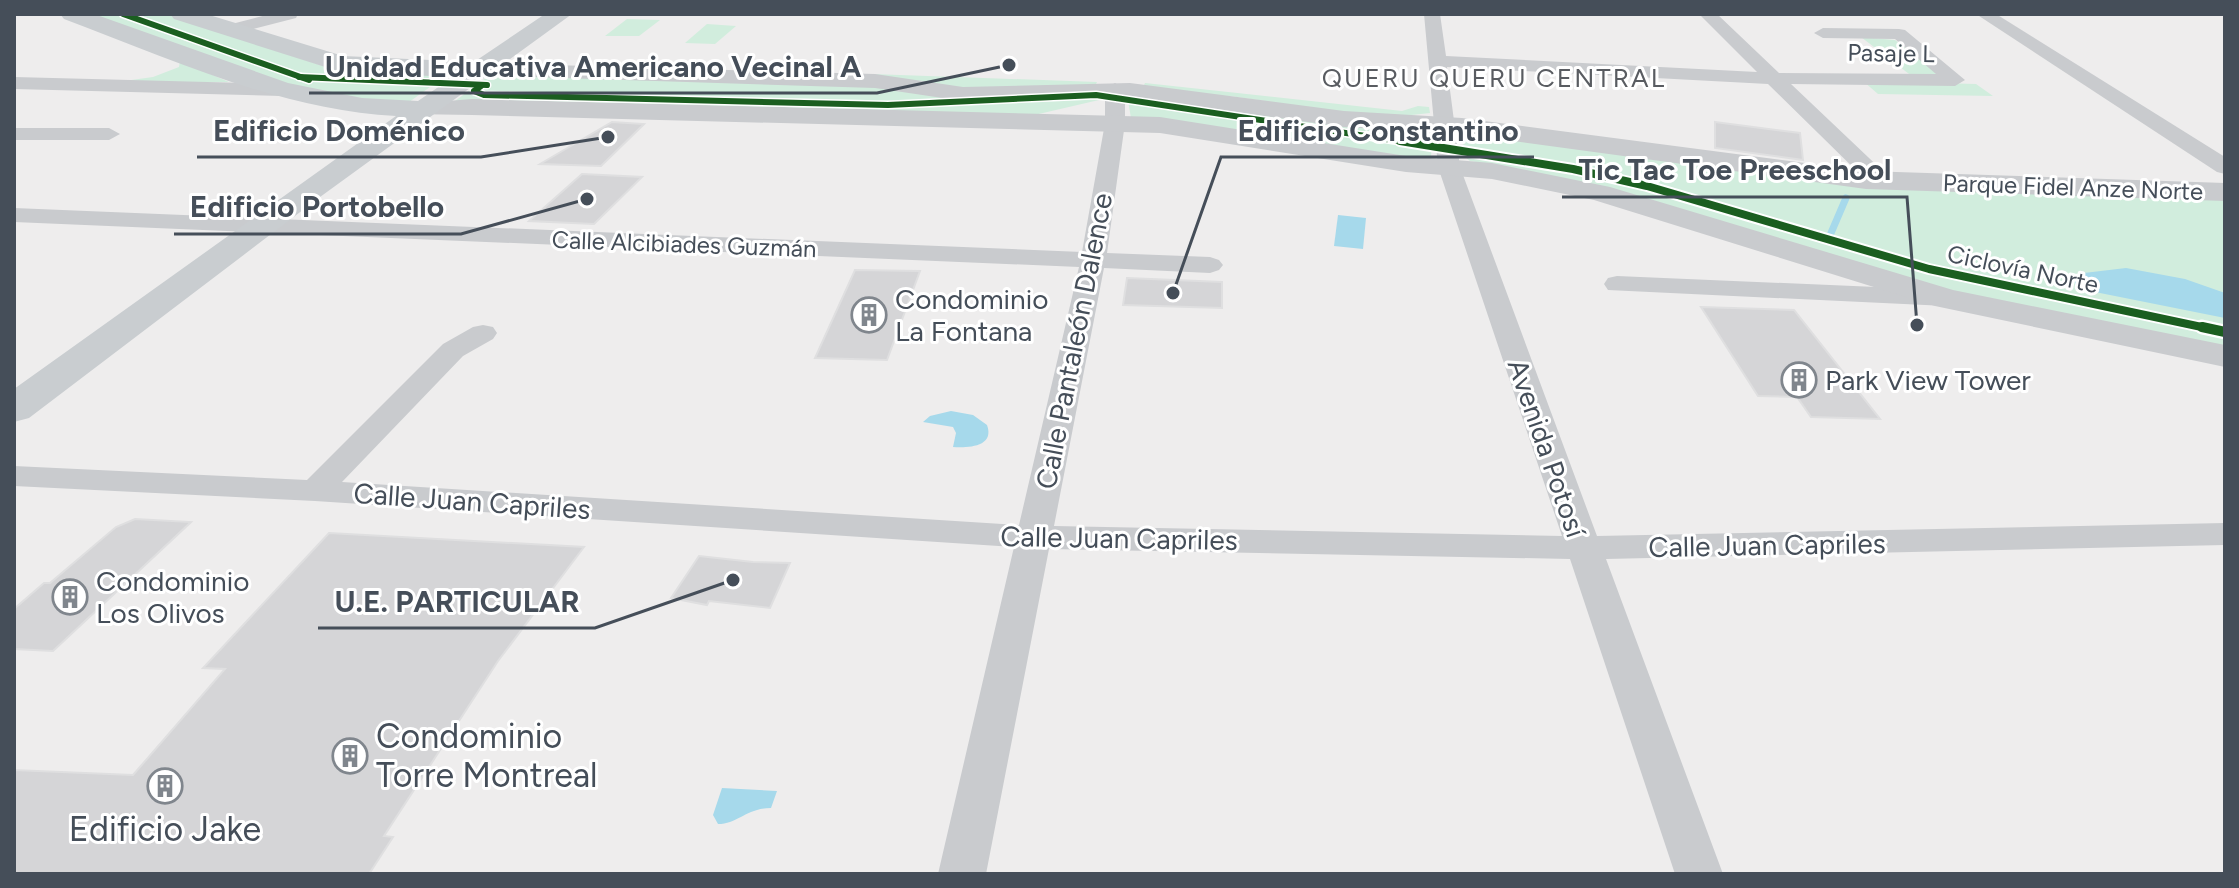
<svg xmlns="http://www.w3.org/2000/svg" width="2239" height="888" viewBox="0 0 2239 888" font-family="Figtree,sans-serif">
  <rect width="100%" height="100%" fill="#eeeded"/>
  <g fill="#d1eddd">
    <polygon points="85,14 166,14 320,65 448,74 405,105 291,87"/>
    <polygon points="627,19 660,20 639,36 605,36"/>
    <polygon points="707,24 736,26 715,44 685,43"/>
    <polygon points="1861,37 1895,40 1942,76 1913,77"/>
    <polygon points="180,61 229,82 117,82 153,77 179,67"/>
    <polygon points="872,74 1097,82 1095,86 972,92"/>
    <polygon points="490,75 880,85 1101,96 1099,100 1030,116 451,104"/>
    <polygon points="1863,81 1976,84 1993,96 1878,94"/>
    <polygon points="1145,83 1402,111 1418,106 1429,107 1430,113 1384,118 1230,96 1216,97 1143,87"/>
    <polygon points="1127,95 1416,132 1429,135 1432,141 1431,157 1426,159 1131,118"/>
    <polygon points="1466,134 1643,155 2225,197 2225,350 1962,297 1500,166 1470,161 1464,156 1463,137"/>
  </g>
  <g fill="#a6d9eb">
    <polygon points="1338,215 1366,218 1363,249 1334,246"/>
    <polygon points="2126,268 2185,279 2225,293 2225,318 2075,288 2075,281 2084,273"/>
    <path d="M 951,411 L 973,415 L 987,425 C 995,447 968,448 953,447 L 956,433 L 953,427 L 923,422 L 930,416 Z"/>
    <path d="M 722,788 L 777,791 L 771,808 C 746,808 738,824 718,824 L 713,815 Z"/>
  </g>
  <g fill="none" stroke-linecap="round" stroke-linejoin="round">
    <polyline stroke="#a6d9eb" stroke-width="7" points="1831,233 1846,198"/>
  </g>
  <g fill="#d5d5d7" stroke="#dfdfe0" stroke-width="2">
    <polygon points="612,122 644,124 601,166 540,164"/>
    <polygon points="1715,122 1800,133 1803,160 1715,148"/>
    <polygon points="582,174 642,177 594,224 529,221"/>
    <polygon points="855,270 920,271 887,360 815,358"/>
    <polygon points="1127,278 1222,282 1222,308 1123,305"/>
    <polygon points="1701,307 1794,310 1880,419 1811,417 1797,397 1758,396"/>
    <polygon points="135,519 191,522 53,651 14,649 14,609 44,583 50,583 116,527"/>
    <polygon points="329,533 584,547 498,661 384,836 393,837 369,874 14,874 14,770 133,775 225,669 203,668"/>
    <polygon points="699,556 753,562 790,563 770,608 709,601 707,605 671,598"/>
  </g>
  <g fill="none" stroke-linecap="round" stroke-linejoin="round">
    <g fill="#c9cbce" fill-rule="evenodd">
      <polygon points="270,14 298,14 296,18 230,35 221,30 224,26"/>
      <polygon points="1424,14 1440,14 1446,56 1757,72 1699,14 1717,14 1779,73 1936,74 1895,39 1823,38 1814,33 1823,28 1899,29 1905,30 1965,80 1955,86 1791,84 1888,176 1891,181 1888,186 1872,186 1768,84 1447,67 1460,167 1597,536 2225,523 2225,545 1606,559 1723,874 1675,874 1570,559 1049,549 986,874 938,874 1014,547 315,501 14,486 14,466 307,480 443,344 473,327 483,325 493,327 497,333 493,339 463,356 342,482 1019,525 1079,267 14,222 14,208 1082,252 1105,123 1105,89 1115,83 1125,89 1125,123 1107,253 1210,257 1219,260 1223,265 1219,270 1210,273 1104,268 1054,526 1562,536 1438,167"/>
      <polygon points="1976,14 1996,14 2225,157 2225,174 2217,172"/>
      <polygon points="14,77 282,84 292,90 282,96 14,89"/>
      <polygon points="14,128 109,128 120,134 109,140 14,140"/>
      <polygon points="1617,276 1946,290 1955,292 1959,298 1955,304 1946,306 1608,290 1604,284 1608,278"/>
    </g>
    <g fill="#c9cbce" fill-rule="evenodd">
      <polygon points="477,63 875,74 963,87 1130,83 1344,111 1462,118 1866,171 2225,183 2225,201 1866,189 1462,134 1344,127 1130,97 963,101 875,88 469,75 465,70 469,65"/>
      <polygon points="472,99 1160,117 1406,156 1492,163 1610,187 1953,290 2225,345 2225,367 1935,306 1594,200 1492,179 1406,172 1160,133 472,115 411,114 407,109 411,104"/>
    </g>
    <path fill="#c9cdd0" fill-rule="evenodd" d="M 60,14 L 94,14 L 288,83 L 362,98 L 418,101 L 453,77 L 341,72 L 174,19 L 170,14 L 206,14 L 343,56 L 474,62 L 545,14 L 572,14 L 320,197 L 29,418 L 14,422 L 14,389 L 396,116 C 280,110 171,59 64,19 Z"/>
    <defs>
      <g id="cycleway-far2">
        <polyline points="123,14 309,80"/>
        <polyline points="299,77 487,85"/>
        <polyline points="478,86 481,86 474,91 484,95 888,105 1096,95 1412,143"/>
      </g>
      <polyline id="cycleway-far1" points="1400,141 1573,169 1647,186 1929,269 2211,329"/>
      <polyline id="cycleway" points="2202,327 2225,332"/>
    </defs>
    <use href="#cycleway-far2" stroke="#fff" stroke-width="9"/>
    <use href="#cycleway-far1" stroke="#fff" stroke-width="12"/>
    <use href="#cycleway" stroke="#fff" stroke-width="15"/>
    <use href="#cycleway-far2" stroke="#1b5e20" stroke-width="6"/>
    <use href="#cycleway-far1" stroke="#1b5e20" stroke-width="8"/>
    <use href="#cycleway" stroke="#1b5e20" stroke-width="10"/>
  </g>
  <defs>
    <symbol id="building-ring" viewBox="-11 -11 22 22"><circle r="9.5" fill="#fff" stroke="#80868d" stroke-width="1.5"/><path d="M-4-6H4V6H1V3H-1V6H-4ZM-2.5-4.3h1.7v1.8h-1.7ZM.8-4.3h1.7v1.8H.8ZM-2.5-1h1.7V.8h-1.7ZM.8-1h1.7V.8H.8Z" fill="#80868d"/></symbol>
  </defs>
  <g fill-rule="evenodd">
    <use href="#building-ring" x="849" y="295" width="40" height="40"/>
    <use href="#building-ring" x="1779" y="360" width="40" height="40"/>
    <use href="#building-ring" x="50" y="577" width="40" height="40"/>
    <use href="#building-ring" x="330" y="736" width="40" height="40"/>
    <use href="#building-ring" x="145" y="766" width="40" height="40"/>
  </g>
  <g text-anchor="middle" dominant-baseline="central" stroke-width="6" stroke-linejoin="round" paint-order="stroke">
    <g font-size="24" fill="#454e59" stroke="#fff">
      <text transform="translate(1891 53) rotate(1)">Pasaje L</text>
      <text transform="translate(2073 187) rotate(2)">Parque Fidel Anze Norte</text>
      <text transform="translate(684 244) rotate(2)">Calle Alcibiades Guzmán</text>
      <text transform="translate(2023 269) rotate(12)">Ciclovía Norte</text>
    </g>
    <g font-size="26" letter-spacing="2" fill="#595c61" stroke="#fff">
      <text x="1494" y="78">QUERU QUERU CENTRAL</text>
    </g>
    <g font-size="28" fill="#454e59" stroke="#fff" text-anchor="start">
      <text x="895" y="299">Condominio<tspan x="895" dy="32">La Fontana</tspan></text>
      <text x="1825" y="380">Park View Tower</text>
      <text x="96" y="581">Condominio<tspan x="96" dy="32">Los Olivos</tspan></text>
    </g>
    <g font-size="28" fill="#454e59" stroke="#fff">
      <text transform="translate(1074 341) rotate(-79)">Calle Pantaleón Dalence</text>
      <text transform="translate(1547 448) rotate(71)">Avenida Potosí</text>
      <text transform="translate(472 501) rotate(4)">Calle Juan Capriles</text>
      <text transform="translate(1119 538) rotate(1)">Calle Juan Capriles</text>
      <text transform="translate(1767 545) rotate(-1)">Calle Juan Capriles</text>
    </g>
    <g font-size="34" fill="#454e59" stroke="#fff" text-anchor="start">
      <text x="376" y="736">Condominio<tspan x="376" dy="39">Torre Montreal</tspan></text>
      <text x="165" y="829" text-anchor="middle">Edificio Jake</text>
    </g>
  </g>
  <path fill="none" stroke="#454e59" stroke-width="3" d="M1009 65L877 93H309M1173 293L1221 157H1534M608 137L481 157H197M1917 325L1907 197H1562M587 199L461 234H174M733 580L595 628H318"/>
  <g fill="#454e59" stroke="#fff" stroke-width="3">
    <circle cx="1009" cy="65" r="8"/>
    <circle cx="1173" cy="293" r="8"/>
    <circle cx="608" cy="137" r="8"/>
    <circle cx="1917" cy="325" r="8"/>
    <circle cx="587" cy="199" r="8"/>
    <circle cx="733" cy="580" r="8"/>
  </g>
  <g font-size="30" text-anchor="middle" font-weight="bold" fill="#454e59" stroke="#fff" stroke-width="6" stroke-linejoin="round" paint-order="stroke">
    <text x="593" y="77">Unidad Educativa Americano Vecinal A</text>
    <text x="1378" y="141">Edificio Constantino</text>
    <text x="339" y="141">Edificio Doménico</text>
    <text x="1735" y="180">Tic Tac Toe Preeschool</text>
    <text x="317" y="217">Edificio Portobello</text>
    <text x="457" y="612">U.E. PARTICULAR</text>
  </g>
  <rect width="2239" height="888" fill="none" stroke="#454e59" stroke-width="32"/>
</svg>
